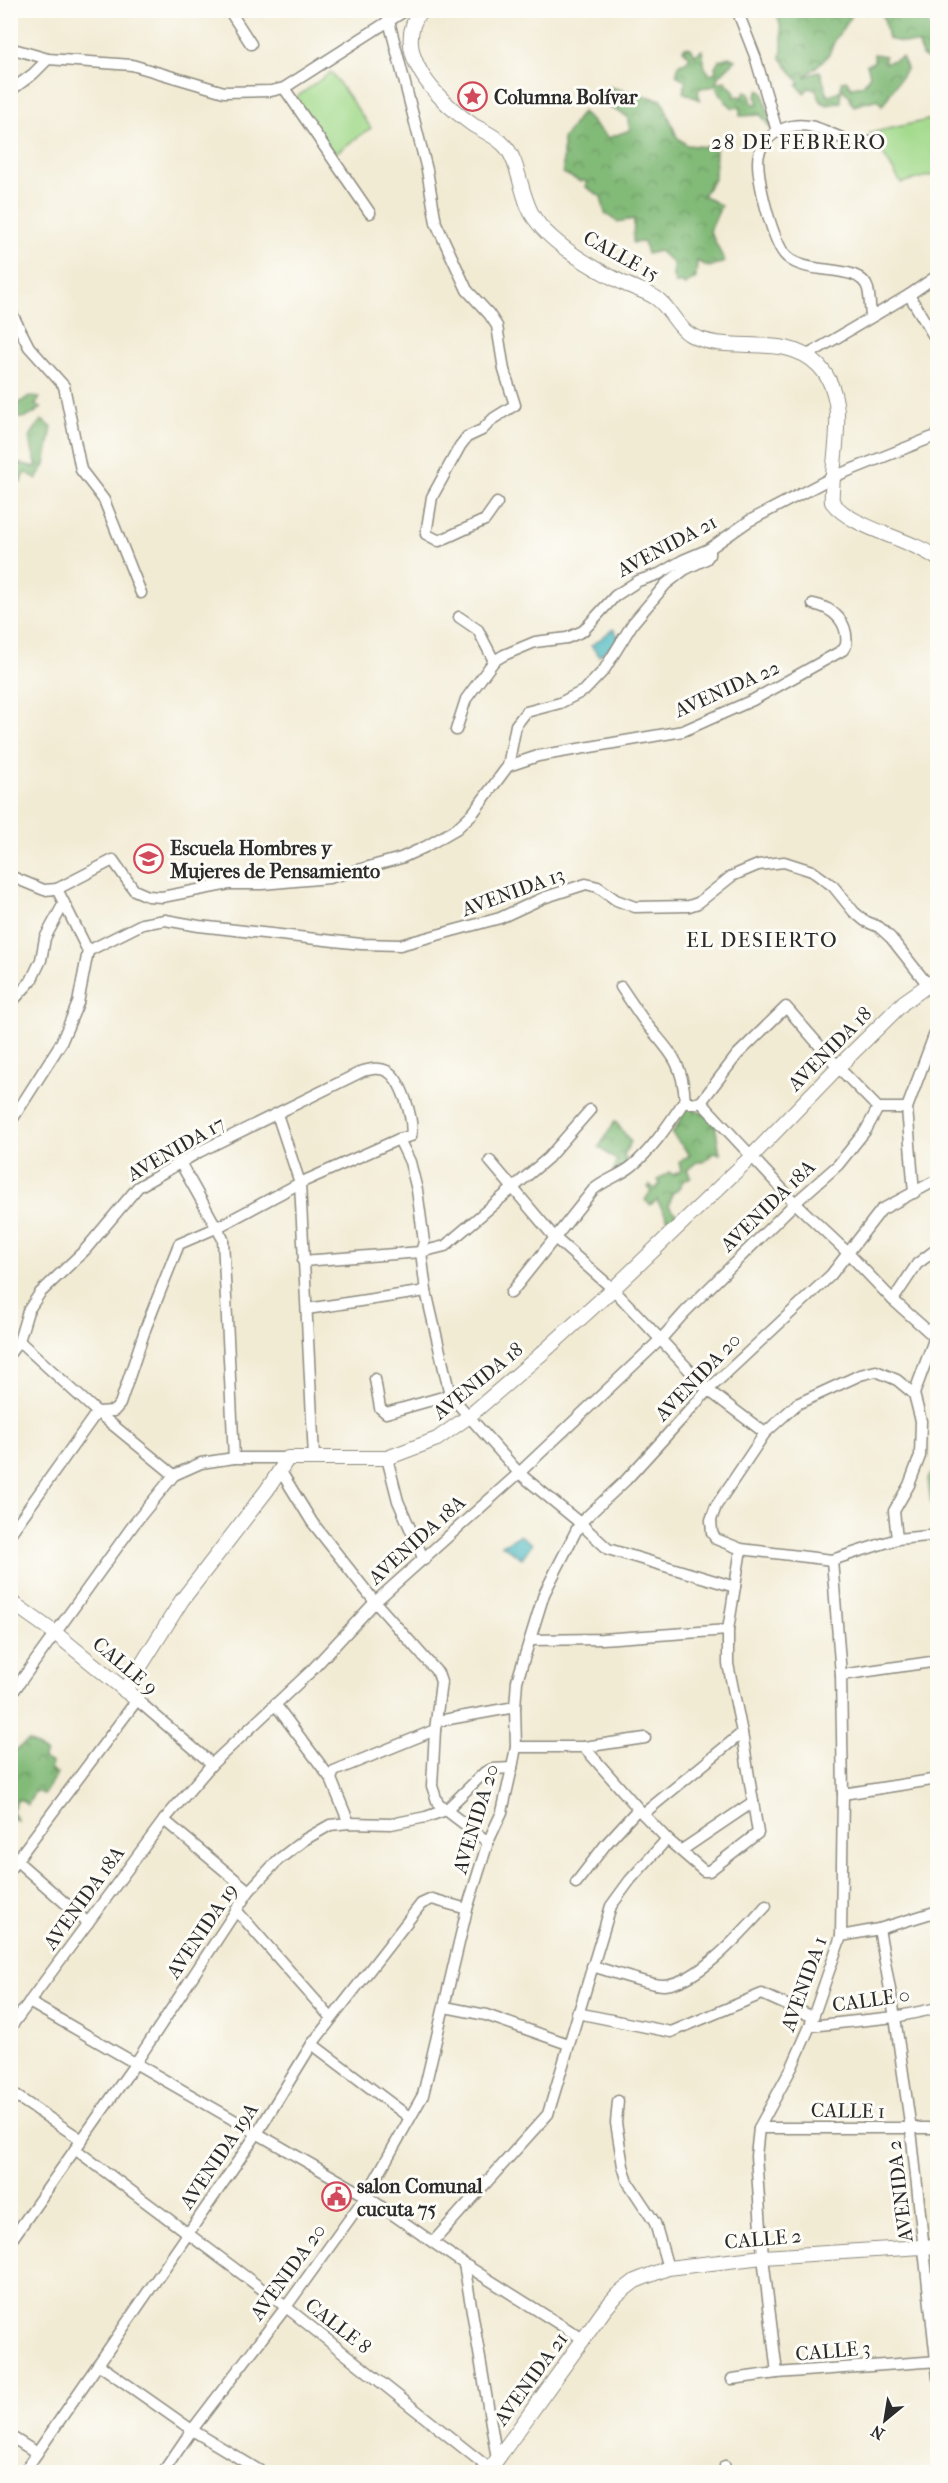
<svg xmlns="http://www.w3.org/2000/svg" width="948" height="2483" viewBox="0 0 948 2483" font-family="'IM FELL French Canon',serif">
  <defs>
    <pattern id="forest-crowns" width="20" height="18" patternUnits="userSpaceOnUse" patternTransform="scale(1.5)"><rect width="20" height="18" fill="#82ba78"/><path d="M2 6a3 3 0 1 1 6 0M12 15a3 3 0 1 1 6 0" fill="none" stroke="#6b9763"/></pattern>
  </defs>
  <rect width="100%" height="100%" fill="#fdfcf7"/>
  <filter id="ink" filterUnits="userSpaceOnUse"><feTurbulence type="fractalNoise" baseFrequency=".0167" numOctaves="2"/><feDisplacementMap in="SourceGraphic" scale="12" xChannelSelector="R" yChannelSelector="G"/><feConvolveMatrix kernelMatrix="1 2 1 2 8 2 1 2 1" color-interpolation-filters="sRGB"/></filter>
  <filter id="wash" filterUnits="userSpaceOnUse"><feTurbulence type="fractalNoise" baseFrequency=".008" numOctaves="4" result="noise"/><feDisplacementMap in="SourceGraphic" scale="24" xChannelSelector="R" yChannelSelector="G"/><feGaussianBlur stdDeviation="1.35" result="paint"/><feColorMatrix in="noise" values="0 0 0 0 0 0 0 0 0 0 0 0 0 0 0 0 0 1.4 0 .05"/><feComposite in="paint" operator="in"/></filter>
  <g filter="url(#wash)">
    <rect width="100%" height="100%" fill="#f2ebd4"/>
    <g fill="#a3da8c" stroke="#67825c" stroke-width="1.5">
      <polygon points="331,72 371,128 334,154 294,99"/>
      <polygon points="937,118 937,174 901,183 870,133"/>
    </g>
    <g fill="url(#forest-crowns)" stroke="#567252" stroke-width="1.5">
      <path d="M 775,11 L 855,11 L 836,38 L 828,56 L 805,77 L 820,71 L 828,96 L 841,90 L 841,102 C 825,107 821,107 816,89 L 809,88 L 804,93 L 797,85 L 800,83 L 781,58 C 783,41 783,27 775,11 Z"/>
      <path d="M 879,11 L 918,11 L 921,18 C 937,27 938,43 937,61 L 932,62 L 922,56 L 919,44 L 906,43 L 888,39 L 884,18 Z"/>
      <polygon points="685,47 691,48 695,55 702,50 705,68 710,74 716,72 715,67 719,60 729,57 736,60 718,77 716,83 725,81 735,92 734,97 739,96 743,97 745,91 749,92 752,103 758,105 756,96 759,90 763,93 774,133 761,115 740,116 740,107 733,108 725,101 716,86 701,88 698,91 700,100 683,92 686,81 676,75 679,64 686,62 690,57 683,50"/>
      <polygon points="874,54 885,56 885,63 902,57 907,68 882,106 878,99 854,106 850,101 851,98 841,88 842,81 846,80 852,87 863,85 870,75 867,64 874,62"/>
      <polygon points="609,87 662,100 677,137 687,145 716,148 715,178 703,195 721,206 710,231 725,262 709,267 697,261 696,278 685,285 680,282 676,284 673,277 673,263 659,251 647,254 644,242 633,243 634,219 617,222 605,213 601,197 586,187 586,181 579,181 563,173 563,139 582,112 608,138 630,130 627,116 601,103"/>
      <path d="M 29,396 L 40,398 L 35,405 L 41,408 C 32,416 23,421 11,416 L 11,403 L 16,405 Z"/>
      <polygon points="41,420 52,427 45,465 36,479 26,472 21,482 11,483 11,462 37,467 29,438"/>
      <polygon points="688,1107 714,1118 720,1154 715,1152 703,1162 697,1162 687,1170 691,1177 683,1181 677,1191 672,1193 669,1206 679,1217 670,1223 657,1200 650,1205 645,1200 651,1191 648,1187 650,1185 655,1189 660,1184 658,1180 669,1172 673,1175 681,1171 679,1162 690,1155 672,1134"/>
      <polygon points="615,1121 631,1142 624,1154 628,1164 613,1173 617,1161 599,1147"/>
      <polygon points="937,1472 937,1504 931,1503 928,1479 932,1473"/>
      <polygon points="29,1741 46,1753 43,1759 52,1764 50,1770 57,1774 44,1794 35,1791 28,1805 18,1799 12,1811 18,1821 11,1819 11,1748 15,1750"/>
    </g>
    <g fill="#47b6bd" stroke="#397074" stroke-width="1.5">
      <polygon points="613,629 621,639 599,656 591,646"/>
      <polygon points="520,1535 532,1544 522,1558 502,1545"/>
    </g>
  </g>
  <g filter="url(#ink)">
    <g fill="none" stroke-linecap="round" stroke-linejoin="round">
      <defs>
        <g id="street">
          <polyline points="229,10 251,44"/>
          <polyline points="737,10 755,56 777,131"/>
          <polyline points="389,21 427,170 436,223 467,290 489,314 497,326 504,370 515,405 494,418 482,430 467,437 460,446 432,497 426,534 439,541 485,520 497,503"/>
          <polyline points="10,48 48,59 132,65 224,92 271,91 284,88 406,10"/>
          <polyline points="284,88 370,213"/>
          <polyline points="10,91 33,74 48,59"/>
          <polyline points="909,295 938,343"/>
          <polyline points="10,310 29,347 64,386 81,470 104,500 141,593"/>
          <path d="M 871,316 C 870,308 870,298 868,289 C 860,262 809,277 787,257 C 773,245 754,171 759,154 C 763,139 778,129 792,126 C 812,122 827,133 845,139 C 856,143 869,142 881,142"/>
          <polyline points="806,356 909,295 938,275"/>
          <polyline points="459,617 478,630 494,661"/>
          <polyline points="456,730 466,699 494,661 504,655 535,642 567,638 583,631 615,596 638,581 659,574 683,560 709,549 749,521 833,477 938,435"/>
          <path d="M 508,766 L 538,756 L 683,731 L 753,700 L 843,650 L 846,645 C 849,623 834,608 813,604"/>
          <polyline points="10,876 44,890 57,889 88,951 78,1003 61,1043 10,1123"/>
          <polyline points="57,889 113,860 134,890 148,896 162,897 229,884 262,884 329,878 401,858 425,847 456,829 473,813 508,766 516,725 526,712 560,703 585,690 604,670 633,623 666,584 684,570 706,559 709,555 709,549"/>
          <polyline points="88,951 142,924 165,920 199,926 361,944 400,945 500,918 543,898 586,884 598,887 616,900 635,907 689,906 698,903 732,876 758,865 784,862 812,871 833,886 854,912 865,921 879,927 891,938 928,985"/>
          <path d="M 621,987 C 629,999 637,1011 645,1022 C 669,1052 682,1059 685,1100 L 692,1104 L 701,1102 L 795,1203 L 847,1252 L 893,1300 L 938,1340"/>
          <polyline points="10,1004 31,981 41,960 45,938 64,903"/>
          <polyline points="701,1102 737,1055 786,1007 838,1067 878,1108 907,1108"/>
          <polyline points="277,1114 300,1183 314,1457"/>
          <polyline points="490,1161 555,1238 613,1289 708,1390 765,1433"/>
          <polyline points="181,1164 223,1239 234,1458"/>
          <polyline points="914,1193 907,1108 938,1025"/>
          <polyline points="303,1261 421,1252 445,1246 548,1158 590,1110"/>
          <path d="M 511,1293 L 593,1190 C 604,1180 620,1176 632,1166 C 653,1149 670,1122 685,1100"/>
          <polyline points="893,1300 917,1264 938,1248"/>
          <polyline points="307,1309 426,1291"/>
          <polyline points="19,1341 97,1412 174,1475"/>
          <path d="M 10,1353 L 19,1341 L 28,1311 L 40,1293 L 85,1250 L 138,1187 L 199,1152 L 363,1071 C 371,1069 379,1067 387,1071 C 402,1079 414,1120 411,1136 L 399,1139 L 410,1162 L 417,1190 L 424,1242 L 421,1252 L 426,1291 L 450,1395 L 519,1473 L 580,1523 L 608,1549 L 735,1587"/>
          <polyline points="375,1379 380,1408 386,1413 450,1395"/>
          <polyline points="914,1394 897,1380 876,1371 860,1375 797,1404 765,1433 716,1506 711,1520 712,1533 716,1539 741,1549 832,1560 897,1539 938,1535"/>
          <polyline points="97,1412 114,1411 120,1404 146,1327 179,1244 216,1228 300,1183 399,1139"/>
          <polyline points="387,1458 398,1501 424,1560"/>
          <polyline points="280,1470 312,1522 375,1602 438,1673 441,1682 435,1730 432,1786 438,1804 488,1842"/>
          <polyline points="10,1534 97,1412"/>
          <polyline points="897,1539 894,1511 909,1485 920,1456 921,1421 914,1394 935,1337"/>
          <polyline points="530,1640 602,1639 728,1630"/>
          <polyline points="841,1675 938,1661"/>
          <polyline points="10,1696 134,1524 174,1475 201,1463 234,1458 288,1458"/>
          <polyline points="275,1704 331,1779"/>
          <polyline points="438,1721 515,1707"/>
          <polyline points="516,1747 584,1747 645,1738"/>
          <polyline points="584,1747 643,1814 667,1839 704,1871 709,1871 758,1833 742,1733 728,1664 728,1630 741,1549"/>
          <polyline points="843,1794 938,1779"/>
          <polyline points="643,1814 742,1733"/>
          <polyline points="164,1820 249,1891"/>
          <polyline points="349,1823 331,1779 334,1771 435,1730"/>
          <polyline points="682,1850 753,1802"/>
          <polyline points="10,1855 88,1923"/>
          <polyline points="10,1869 137,1700 212,1764"/>
          <polyline points="576,1883 606,1844 638,1809"/>
          <polyline points="236,1910 331,2018"/>
          <polyline points="879,1929 895,2017 911,2130 938,2378"/>
          <polyline points="841,1936 879,1929 938,1911"/>
          <path d="M 592,1966 C 607,1970 651,1986 664,1985 C 699,1983 744,1930 766,1906"/>
          <polyline points="29,2002 366,2196 464,2264 583,2339"/>
          <polyline points="445,2007 486,2015 568,2044"/>
          <polyline points="577,2013 671,2032 762,1994 813,2017"/>
          <polyline points="810,2026 895,2017 938,2008"/>
          <polyline points="10,2028 164,1820 212,1764 311,1671 375,1602 519,1473 661,1339 685,1312 795,1203 838,1165 866,1130 878,1108"/>
          <polyline points="312,2044 409,2117"/>
          <polyline points="10,2092 82,2140"/>
          <polyline points="618,2101 616,2123 623,2166 628,2182 655,2223 668,2268"/>
          <polyline points="759,2128 938,2128"/>
          <polyline points="75,2149 286,2307 490,2469"/>
          <polyline points="10,2242 135,2064 249,1891 278,1860 304,1840 330,1825 349,1823 391,1824 426,1817 446,1810 485,1772 492,1769 512,1768"/>
          <polyline points="433,2242 548,2114 611,1906 630,1880 667,1839"/>
          <polyline points="464,2264 497,2459"/>
          <polyline points="98,2364 192,2430 262,2472"/>
          <polyline points="777,2373 763,2257 756,2156 759,2128 792,2067 810,2026 841,1936 843,1794 841,1675 832,1560"/>
          <polyline points="732,2379 777,2373 938,2361"/>
          <polyline points="10,2436 37,2453"/>
          <polyline points="725,2466 726,2472"/>
          <polyline points="24,2472 258,2132 312,2044 421,1904 432,1899 467,1909"/>
          <polyline points="163,2472 192,2430 286,2307 366,2196 423,2095 467,1909 488,1842 502,1812 512,1768 516,1747 515,1707 517,1681 544,1594 580,1523 626,1480 708,1390 831,1275 881,1210 933,1182"/>
        </g>
        <g id="secondary">
          <path d="M 421,10 C 389,53 439,101 473,125 C 483,131 495,136 503,144 C 520,159 520,199 535,219 C 553,245 595,269 623,283 C 633,288 646,291 656,298 C 670,307 675,325 689,334 C 728,357 785,330 819,366 C 846,395 836,439 833,475 C 833,484 831,494 832,502 C 852,529 911,538 938,559"/>
          <polyline points="10,1601 55,1633 137,1700"/>
          <polyline points="125,1691 182,1600 267,1490 288,1458 387,1458 437,1439 468,1417 539,1356 613,1289 751,1157 838,1067 904,1002 938,978"/>
          <polyline points="488,2472 605,2309 617,2295 635,2281 668,2268 763,2257 938,2246"/>
        </g>
      </defs>
      <use href="#street" stroke="#8e8b80" stroke-width="13"/>
      <use href="#secondary" stroke="#8e8b80" stroke-width="16"/>
      <use href="#street" stroke="#fff" stroke-width="10"/>
      <use href="#secondary" stroke="#fff" stroke-width="14"/>
    </g>
  </g>
  <defs>
    <symbol id="sight-ring" viewBox="-11 -11 22 22"><circle r="9.5" fill="#fdfcf7" stroke="#d1495b" stroke-width="1.5"/><path d="M0-6L1.8-2.2L6-1.7L2.9 1.2L3.7 5.4L0 3.3L-3.7 5.4L-2.9 1.2L-6-1.7L-1.8-2.2Z" fill="#d1495b"/></symbol>
    <symbol id="school-ring" viewBox="-11 -11 22 22"><circle r="9.5" fill="#fdfcf7" stroke="#d1495b" stroke-width="1.5"/><path d="M0-5L7-2L0 1L-7-2ZM-4 1L0 2.5L4 1V4Q0 6-4 4Z" fill="#d1495b"/></symbol>
    <symbol id="civic-ring" viewBox="-11 -11 22 22"><circle r="9.5" fill="#fdfcf7" stroke="#d1495b" stroke-width="1.5"/><path d="M-.6-6.5H3V-4.5H.6V-3L4-1V1h2V6H-6V1h2V-1L-.6-3ZM-1.2 2.5V6h2.4V2.5Z" fill="#d1495b"/></symbol>
  </defs>
  <g fill-rule="evenodd">
    <use href="#sight-ring" x="456" y="80" width="33" height="33"/>
    <use href="#school-ring" x="132" y="842" width="33" height="33"/>
    <use href="#civic-ring" x="320" y="2180" width="33" height="33"/>
  </g>
  <g text-anchor="middle" dominant-baseline="central" stroke-width="6" stroke-linejoin="round" paint-order="stroke">
    <g font-size="20" font-weight="bold" fill="#2b2b2b" stroke="#fdfcf7" text-anchor="start">
      <text x="494" y="97">Columna Bolívar</text>
      <text x="170" y="848">Escuela Hombres y<tspan x="170" dy="23">Mujeres de Pensamiento</tspan></text>
      <text x="357" y="2186">salon Comunal<tspan x="357" dy="23">cucuta 75</tspan></text>
    </g>
    <g font-size="20" fill="#2b2b2b" stroke="#fdfcf7">
      <text transform="translate(621 256) rotate(29)">CALLE 15</text>
      <text transform="translate(667 546) rotate(-28)">AVENIDA 21</text>
      <text transform="translate(727 689) rotate(-24)">AVENIDA 22</text>
      <text transform="translate(513 892) rotate(-20)">AVENIDA 13</text>
      <text transform="translate(830 1049) rotate(-45)">AVENIDA 18</text>
      <text transform="translate(176 1149) rotate(-30)">AVENIDA 17</text>
      <text transform="translate(768 1206) rotate(-44)">AVENIDA 18A</text>
      <text transform="translate(698 1377) rotate(-46)">AVENIDA 20</text>
      <text transform="translate(478 1381) rotate(-39)">AVENIDA 18</text>
      <text transform="translate(417 1540) rotate(-42)">AVENIDA 18A</text>
      <text transform="translate(125 1666) rotate(40)">CALLE 9</text>
      <text transform="translate(476 1819) rotate(-73)">AVENIDA 20</text>
      <text transform="translate(84 1898) rotate(-54)">AVENIDA 18A</text>
      <text transform="translate(202 1931) rotate(-56)">AVENIDA 19</text>
      <text transform="translate(804 1984) rotate(-70)">AVENIDA 1</text>
      <text transform="translate(871 2000) rotate(-8)">CALLE 0</text>
      <text transform="translate(848 2111) rotate(1)">CALLE 1</text>
      <text transform="translate(219 2156) rotate(-56)">AVENIDA 19A</text>
      <text transform="translate(900 2191) rotate(-97)">AVENIDA 2</text>
      <text transform="translate(763 2239) rotate(-5)">CALLE 2</text>
      <text transform="translate(288 2272) rotate(-54)">AVENIDA 20</text>
      <text transform="translate(338 2326) rotate(38)">CALLE 8</text>
      <text transform="translate(833 2351) rotate(-5)">CALLE 3</text>
      <text transform="translate(531 2379) rotate(-54)">AVENIDA 21</text>
    </g>
    <g font-size="21" letter-spacing="1.5" fill="#2b2b2b" stroke="#fdfcf7">
      <text x="799" y="142">28 DE FEBRERO</text>
      <text x="762" y="940">EL DESIERTO</text>
    </g>
  </g>
  <rect width="948" height="2483" fill="none" stroke="#fdfcf7" stroke-width="36"/>
  <g transform="translate(885 2420) rotate(210)" stroke="#fdfcf7" stroke-width="4.5" paint-order="stroke">
  <path d="M0-4.5L10 22L0 15L-10 22Z" fill="#2b2b2b"/>
  <text y="-9" font-size="16" font-weight="bold" text-anchor="middle" fill="#2b2b2b">N</text>
  </g>
</svg>
